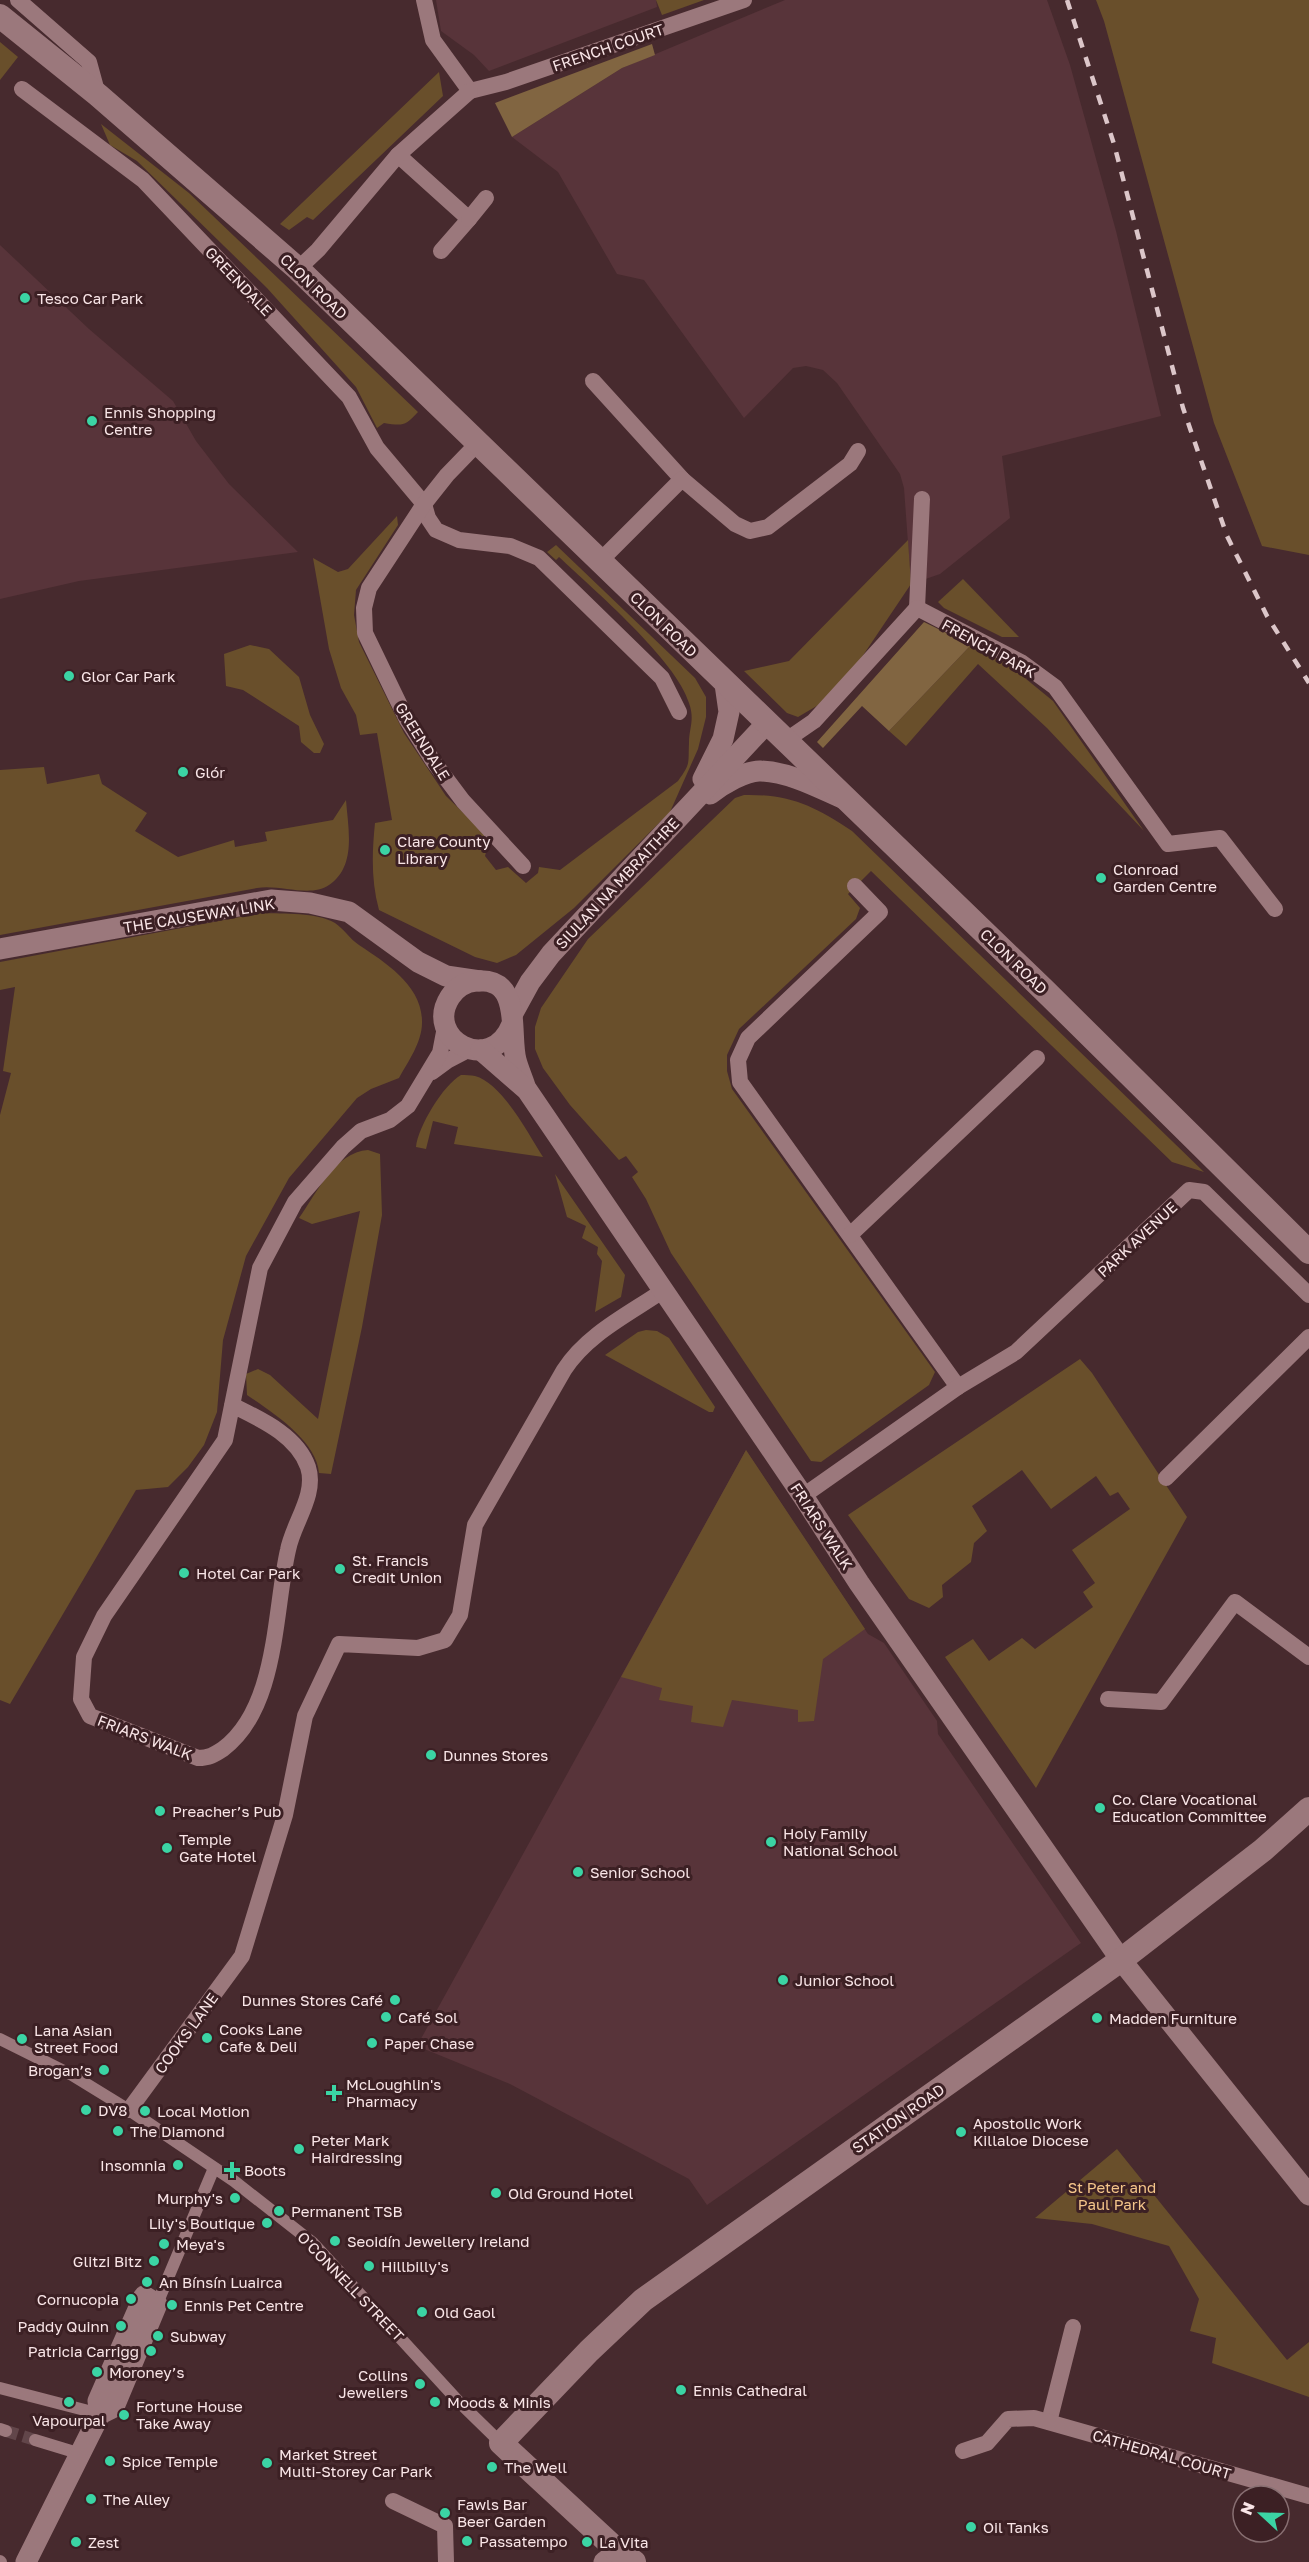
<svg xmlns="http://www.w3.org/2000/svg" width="1309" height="2562" viewBox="0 0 1309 2562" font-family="'Golos Text',sans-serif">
  <rect width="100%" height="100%" fill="#472a2e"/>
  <g fill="#58343a">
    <polygon points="436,0 656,0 657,7 489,71 474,55 441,31"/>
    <polygon points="785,0 1047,0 1070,65 1116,231 1161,416 1002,456 1010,518 940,574 911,584 904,488 900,474 837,383 823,370 806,366 793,368 744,418 644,280 617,274 558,172 512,137 622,68"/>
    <polygon points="0,245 89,329 173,401 196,441 229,484 298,552 79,581 0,599"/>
    <polygon points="746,1450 868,1634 884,1643 937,1721 938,1734 1081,1943 707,2205 689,2179 510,2084 417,2046"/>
  </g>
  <g fill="#694f2b">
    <polygon points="656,0 704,0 662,15"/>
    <polygon points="1096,0 1309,0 1309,555 1262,546 1214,423 1104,21"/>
    <polygon points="0,42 18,57 0,80"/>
    <polygon points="439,72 443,96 313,220 307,217 289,230 280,224"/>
    <path d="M 101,124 L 189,193 L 418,412 C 405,426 403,426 384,423 L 377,428 L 356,387 L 267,288 L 137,161 L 110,145 Z"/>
    <path d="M 397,516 L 398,525 L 356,590 L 354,615 L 359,642 L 404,733 L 446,796 L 485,834 L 488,845 L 485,856 L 496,870 L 508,867 L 526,883 L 538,873 L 539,867 L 560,870 L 678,781 C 691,763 688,764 689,743 C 689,728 695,720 689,703 C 677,661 593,589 559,557 L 556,560 L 547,552 L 556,545 L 695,678 L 706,697 L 706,717 L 698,749 L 670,812 L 574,908 L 516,955 L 497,963 L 475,957 L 379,910 C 371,881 372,852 375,823 L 392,820 L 377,733 L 360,735 L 356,715 L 341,688 L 329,649 L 313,558 L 338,572 L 348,569 Z"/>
    <polygon points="908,540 911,584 837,694 798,717 787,713 744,671 789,661"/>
    <polygon points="963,579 1019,637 1002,637 944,608 938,602"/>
    <polygon points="250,645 269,649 299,677 310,715 324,744 320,753 314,753 301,742 299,726 243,690 226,686 224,654"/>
    <polygon points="971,645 1003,660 1053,701 1144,831 1047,728 978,664 906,746 889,731"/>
    <path d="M 44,767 L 47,784 L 99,774 L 102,784 L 147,813 L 135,831 L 178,857 L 234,840 L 235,847 L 267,841 L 265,832 L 333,820 L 346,800 C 348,828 357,866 329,885 C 310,898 280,884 257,888 C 172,904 86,919 0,935 L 0,770 Z"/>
    <path d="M 744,795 C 790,794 814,806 852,831 L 1204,1172 L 1172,1162 L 871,871 L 848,894 L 860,908 L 856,919 L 739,1029 L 727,1055 L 727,1071 L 732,1089 L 935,1372 L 929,1385 L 821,1462 L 811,1461 L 671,1253 L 646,1199 L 632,1177 L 638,1172 L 626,1156 L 619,1160 L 570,1105 L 543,1068 L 535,1049 L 535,1027 L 541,1008 L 588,939 L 735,798 Z"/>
    <path d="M 262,913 C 284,914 316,912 335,923 C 344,929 350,939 359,945 C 386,963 423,986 422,1023 C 422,1042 408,1062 399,1078 L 371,1089 L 357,1098 L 289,1178 L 246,1256 L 223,1340 L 217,1412 L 204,1445 L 188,1467 L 168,1487 L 136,1490 L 10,1704 L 0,1700 L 0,1115 L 11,1073 L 3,1071 L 15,987 L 0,990 L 0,962 Z"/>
    <path d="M 461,1075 C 465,1075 471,1075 475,1076 C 502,1083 529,1135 543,1157 L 454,1144 L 458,1127 L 433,1121 L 426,1149 L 416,1147 C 418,1127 443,1085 461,1075 Z"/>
    <path d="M 368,1150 L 380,1154 L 382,1215 L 362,1327 L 331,1474 L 319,1473 C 317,1441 272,1412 247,1395 L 246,1374 L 258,1369 L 270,1375 L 318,1419 L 360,1211 L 312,1224 L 299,1218 C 317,1193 335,1152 368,1150 Z"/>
    <polygon points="555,1174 625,1275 621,1297 595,1312 602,1261 597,1254 598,1247 582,1238 586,1226 567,1217"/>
    <polygon points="646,1330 657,1331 669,1338 715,1407 713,1412 709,1412 605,1355 638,1332"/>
    <polygon points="1080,1359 1092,1373 1187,1517 1036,1788 945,1657 973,1639 989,1661 1022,1638 1035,1649 1093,1607 1083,1592 1095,1583 1072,1550 1130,1509 1118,1492 1110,1496 1096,1476 1051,1509 1022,1470 972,1506 987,1531 974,1543 971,1562 942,1585 943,1597 929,1608 909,1599 848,1515"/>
    <polygon points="746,1450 865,1629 823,1659 814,1721 798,1722 798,1710 732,1700 723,1727 691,1722 693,1706 659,1700 662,1688 621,1677"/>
    <polygon points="1117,2149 1287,2360 1309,2342 1309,2397 1212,2363 1216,2338 1190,2331 1199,2299 1169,2246 1092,2224 1035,2218"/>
  </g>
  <g fill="#816541">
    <polygon points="652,44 655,55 622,68 512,137 495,103"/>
    <polygon points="924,622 971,645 889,731 862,706 823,748 817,742"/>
  </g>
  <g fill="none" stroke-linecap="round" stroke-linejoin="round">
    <polyline stroke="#62464a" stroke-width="12" stroke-dasharray="12 6" stroke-linecap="butt" points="6,2431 35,2440"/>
    <g stroke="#9b787c" stroke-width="12">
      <polyline points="0,2039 72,2075 129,2110 234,2181 313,2243 459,2402 501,2443"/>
      <polyline points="157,2304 214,2168"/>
      <polyline points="0,2388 100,2414"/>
      <polyline points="0,2429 6,2431"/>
      <polyline points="35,2440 81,2454"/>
      <polyline points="0,2561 1,2562"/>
    </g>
    <g stroke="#9b787c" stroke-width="16">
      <polyline points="18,0 89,62 98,95"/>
      <polyline points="424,0 433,40 470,91 506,82 744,0"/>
      <polyline points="22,89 143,180 349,397 377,448 424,504 428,518 436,530 459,540 510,546 539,558 662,678 679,712"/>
      <polyline points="398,155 469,219 441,251"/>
      <polyline points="469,219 486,198"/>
      <polyline points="298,269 318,250 398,155 470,91"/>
      <polyline points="593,381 682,479"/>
      <polyline points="477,444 447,475 424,504 369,588 364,608 365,633 407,720 433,761 463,801 523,866"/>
      <polyline points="600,561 682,479 735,524 750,531 768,527 850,464 858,451"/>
      <polyline points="917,608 1021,662 1055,687 1168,844 1220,838 1275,909"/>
      <polyline points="917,608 922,499"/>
      <polyline points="785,741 814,721 917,608"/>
      <polyline points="855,886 880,912 748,1038 738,1060 740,1082 958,1387"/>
      <polyline points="432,1072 447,1061 470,1049"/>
      <polyline points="850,1235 1037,1058"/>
      <path d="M 232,1405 C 260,1419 297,1435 308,1467 C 317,1495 293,1523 288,1550 C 274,1611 278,1708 223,1749 C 214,1755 209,1758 198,1758 L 90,1716 L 81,1699 L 84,1657 L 104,1616 L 225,1440 L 260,1268 L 295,1202 L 343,1147 L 361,1131 L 390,1120 L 408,1106 L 440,1053 L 445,1027"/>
      <polyline points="1166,1478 1309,1337"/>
      <polyline points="803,1496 958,1387 1016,1352 1189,1190 1204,1192 1309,1295"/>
      <polyline points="1108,1699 1161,1702 1235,1602 1309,1657"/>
      <path d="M 129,2110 L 242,1956 L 285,1815 L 305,1716 L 339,1644 L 418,1648 L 445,1640 L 460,1615 L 475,1525 L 564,1370 C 587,1334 629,1314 664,1290"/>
      <polyline points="1049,2422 1073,2327"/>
      <polyline points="963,2451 987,2443 1008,2419 1034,2418 1309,2496"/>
      <polyline points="393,2501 445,2526 446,2562"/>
    </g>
    <g stroke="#9b787c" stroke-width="21">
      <polyline points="703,779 723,739 729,712 725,684"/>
      <path d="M 710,794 C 722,785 746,770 761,771 C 789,772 817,787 842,798"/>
      <polyline points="0,949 271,900 310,903 349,912 418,962 446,976 480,981"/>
      <polyline points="513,1013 530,982 551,954 767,723"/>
      <path d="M 512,1024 C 491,1077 423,1039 450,997 C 456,988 465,982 476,981 C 523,977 509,1033 516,1060 C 518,1068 522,1077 525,1086"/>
      <polyline points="481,1050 527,1090 803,1496 859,1583 1121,1960 1309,2195"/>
      <polyline points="26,2562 100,2414 98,2401 144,2296 157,2304 114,2407 100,2414"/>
      <polyline points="604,2562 619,2552"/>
    </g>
    <g stroke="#9b787c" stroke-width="24">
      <polyline points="0,16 98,95 298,269 1044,990 1309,1252"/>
      <polyline points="634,2562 619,2552 501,2443 589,2351 643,2300 1121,1960 1263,1850 1309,1809"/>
    </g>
    <polyline stroke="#dcc6c9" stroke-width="4.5" stroke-dasharray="10 10" stroke-linecap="butt" points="1067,0 1114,144 1183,408 1227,536 1267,616 1309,683"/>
  </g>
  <g fill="#3bd4a4" stroke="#3c2024" stroke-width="2">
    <circle cx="25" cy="298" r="6"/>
    <circle cx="92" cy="421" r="6"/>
    <circle cx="69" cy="676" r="6"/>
    <circle cx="183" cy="772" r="6"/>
    <circle cx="385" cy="850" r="6"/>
    <circle cx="1101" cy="878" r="6"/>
    <circle cx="340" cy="1569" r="6"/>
    <circle cx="184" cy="1573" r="6"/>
    <circle cx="431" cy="1755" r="6"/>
    <circle cx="1100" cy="1808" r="6"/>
    <circle cx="160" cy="1811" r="6"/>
    <circle cx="771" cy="1842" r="6"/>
    <circle cx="167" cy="1848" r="6"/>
    <circle cx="578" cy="1872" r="6"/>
    <circle cx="783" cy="1980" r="6"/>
    <circle cx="395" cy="2000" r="6"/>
    <circle cx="386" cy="2017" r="6"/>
    <circle cx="1097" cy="2018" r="6"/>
    <circle cx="207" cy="2038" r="6"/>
    <circle cx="22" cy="2039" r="6"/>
    <circle cx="372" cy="2043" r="6"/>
    <circle cx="104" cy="2070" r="6"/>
    <path d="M331 2084h6v6h6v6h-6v6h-6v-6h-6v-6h6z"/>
    <circle cx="86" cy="2110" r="6"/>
    <circle cx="145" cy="2111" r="6"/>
    <circle cx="118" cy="2131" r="6"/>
    <circle cx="961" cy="2132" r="6"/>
    <circle cx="299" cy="2149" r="6"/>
    <circle cx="178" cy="2165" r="6"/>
    <path d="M229 2161h6v6h6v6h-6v6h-6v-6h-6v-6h6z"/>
    <circle cx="496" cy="2193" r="6"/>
    <circle cx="235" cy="2198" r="6"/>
    <circle cx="279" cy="2211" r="6"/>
    <circle cx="267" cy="2223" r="6"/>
    <circle cx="335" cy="2241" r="6"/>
    <circle cx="164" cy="2244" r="6"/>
    <circle cx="154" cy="2261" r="6"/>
    <circle cx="369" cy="2266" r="6"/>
    <circle cx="147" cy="2282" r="6"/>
    <circle cx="131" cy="2299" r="6"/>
    <circle cx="172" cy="2305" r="6"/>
    <circle cx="422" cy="2312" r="6"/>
    <circle cx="121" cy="2326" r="6"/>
    <circle cx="158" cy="2336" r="6"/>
    <circle cx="151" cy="2351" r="6"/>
    <circle cx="97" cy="2372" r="6"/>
    <circle cx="420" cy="2384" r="6"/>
    <circle cx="681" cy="2390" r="6"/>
    <circle cx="69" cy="2402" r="6"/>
    <circle cx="435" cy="2402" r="6"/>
    <circle cx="124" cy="2415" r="6"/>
    <circle cx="110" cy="2461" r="6"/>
    <circle cx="267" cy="2463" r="6"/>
    <circle cx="492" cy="2467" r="6"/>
    <circle cx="91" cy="2499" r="6"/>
    <circle cx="445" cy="2513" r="6"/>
    <circle cx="971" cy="2527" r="6"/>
    <circle cx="467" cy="2541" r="6"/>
    <circle cx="76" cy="2542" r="6"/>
    <circle cx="587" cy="2542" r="6"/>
  </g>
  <g text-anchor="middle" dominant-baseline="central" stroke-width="6" stroke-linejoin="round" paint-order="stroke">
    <g font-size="15" fill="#f9e5e7" stroke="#3c2024">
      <text transform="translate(608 47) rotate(-19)">FRENCH COURT</text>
      <text transform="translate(239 281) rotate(46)">GREENDALE</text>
      <text transform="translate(314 286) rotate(44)">CLON ROAD</text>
      <text transform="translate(664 624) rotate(44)">CLON ROAD</text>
      <text transform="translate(989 648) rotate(29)">FRENCH PARK</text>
      <text transform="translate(423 741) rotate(58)">GREENDALE</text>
      <text transform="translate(617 883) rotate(-47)">SIULAN NA MBRAITHRE</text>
      <text transform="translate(199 915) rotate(-9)">THE CAUSEWAY LINK</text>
      <text transform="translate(1014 961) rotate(44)">CLON ROAD</text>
      <text transform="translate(1137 1239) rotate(-43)">PARK AVENUE</text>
      <text transform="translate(822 1526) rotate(57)">FRIARS WALK</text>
      <text transform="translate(145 1737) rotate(21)">FRIARS WALK</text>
      <text transform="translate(186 2033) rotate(-54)">COOKS LANE</text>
      <text transform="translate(898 2118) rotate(-35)">STATION ROAD</text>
      <text transform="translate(351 2286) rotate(46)">O'CONNELL STREET</text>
      <text transform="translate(1162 2454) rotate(16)">CATHEDRAL COURT</text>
    </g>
    <g font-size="15" fill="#f9e5e7" stroke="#3c2024" text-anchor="start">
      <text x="37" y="298">Tesco Car Park</text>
      <text x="104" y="412">Ennis Shopping<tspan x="104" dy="17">Centre</tspan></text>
      <text x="81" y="676">Glor Car Park</text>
      <text x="195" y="772">Glór</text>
      <text x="397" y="841">Clare County<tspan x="397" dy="17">Library</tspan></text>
      <text x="1113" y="869">Clonroad<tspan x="1113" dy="17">Garden Centre</tspan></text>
      <text x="352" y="1560">St. Francis<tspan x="352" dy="17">Credit Union</tspan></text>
      <text x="196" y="1573">Hotel Car Park</text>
      <text x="443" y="1755">Dunnes Stores</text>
      <text x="1112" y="1799">Co. Clare Vocational<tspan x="1112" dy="17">Education Committee</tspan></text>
      <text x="172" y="1811">Preacher’s Pub</text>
      <text x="783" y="1833">Holy Family<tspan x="783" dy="17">National School</tspan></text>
      <text x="179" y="1839">Temple<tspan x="179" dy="17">Gate Hotel</tspan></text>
      <text x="590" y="1872">Senior School</text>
      <text x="795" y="1980">Junior School</text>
      <text x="383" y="2000" text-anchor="end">Dunnes Stores Café</text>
      <text x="398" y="2017">Café Sol</text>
      <text x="1109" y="2018">Madden Furniture</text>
      <text x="219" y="2029">Cooks Lane<tspan x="219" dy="17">Cafe &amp; Deli</tspan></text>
      <text x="34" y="2030">Lana Asian<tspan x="34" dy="17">Street Food</tspan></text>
      <text x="384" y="2043">Paper Chase</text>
      <text x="92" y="2070" text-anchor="end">Brogan’s</text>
      <text x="346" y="2084">McLoughlin's<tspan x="346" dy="17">Pharmacy</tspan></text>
      <text x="98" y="2110">DV8</text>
      <text x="157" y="2111">Local Motion</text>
      <text x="973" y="2123">Apostolic Work<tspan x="973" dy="17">Killaloe Diocese</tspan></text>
      <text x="130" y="2131">The Diamond</text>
      <text x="311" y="2140">Peter Mark<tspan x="311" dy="17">Hairdressing</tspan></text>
      <text x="166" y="2165" text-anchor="end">Insomnia</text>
      <text x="244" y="2170">Boots</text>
      <text x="508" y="2193">Old Ground Hotel</text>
      <text x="223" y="2198" text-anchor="end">Murphy's</text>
      <text x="291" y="2211">Permanent TSB</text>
      <text x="255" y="2223" text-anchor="end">Lily's Boutique</text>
      <text x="347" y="2241">Seoidín Jewellery Ireland</text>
      <text x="176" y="2244">Meya's</text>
      <text x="142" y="2261" text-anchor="end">Glitzi Bitz</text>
      <text x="381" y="2266">Hillbilly's</text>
      <text x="159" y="2282">An Bínsín Luairca</text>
      <text x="119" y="2299" text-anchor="end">Cornucopia</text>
      <text x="184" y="2305">Ennis Pet Centre</text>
      <text x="434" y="2312">Old Gaol</text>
      <text x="109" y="2326" text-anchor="end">Paddy Quinn</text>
      <text x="170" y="2336">Subway</text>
      <text x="139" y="2351" text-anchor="end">Patricia Carrigg</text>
      <text x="109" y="2372">Moroney’s</text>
      <text x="408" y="2375" text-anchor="end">Collins<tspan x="408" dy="17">Jewellers</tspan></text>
      <text x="693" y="2390">Ennis Cathedral</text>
      <text x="447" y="2402">Moods &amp; Minis</text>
      <text x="136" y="2406">Fortune House<tspan x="136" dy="17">Take Away</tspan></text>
      <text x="69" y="2420" text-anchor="middle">Vapourpal</text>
      <text x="279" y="2454">Market Street<tspan x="279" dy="17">Multi-Storey Car Park</tspan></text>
      <text x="122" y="2461">Spice Temple</text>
      <text x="504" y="2467">The Well</text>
      <text x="103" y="2499">The Alley</text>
      <text x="457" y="2504">Fawls Bar<tspan x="457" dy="17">Beer Garden</tspan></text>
      <text x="983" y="2527">Oil Tanks</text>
      <text x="479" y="2541">Passatempo</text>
      <text x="88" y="2542">Zest</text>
      <text x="599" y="2542">La Vita</text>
    </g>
    <g font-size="15" fill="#f4c58a" stroke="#3c2024">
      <text x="1112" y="2187">St Peter and<tspan x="1112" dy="17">Paul Park</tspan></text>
    </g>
  </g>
  <g transform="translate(1261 2514) rotate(292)"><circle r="28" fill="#3c2024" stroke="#886f72" stroke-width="1.5"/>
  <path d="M0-4.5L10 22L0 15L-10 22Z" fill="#3bd4a4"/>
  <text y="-9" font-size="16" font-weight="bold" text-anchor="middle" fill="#f9e5e7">N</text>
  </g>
</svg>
